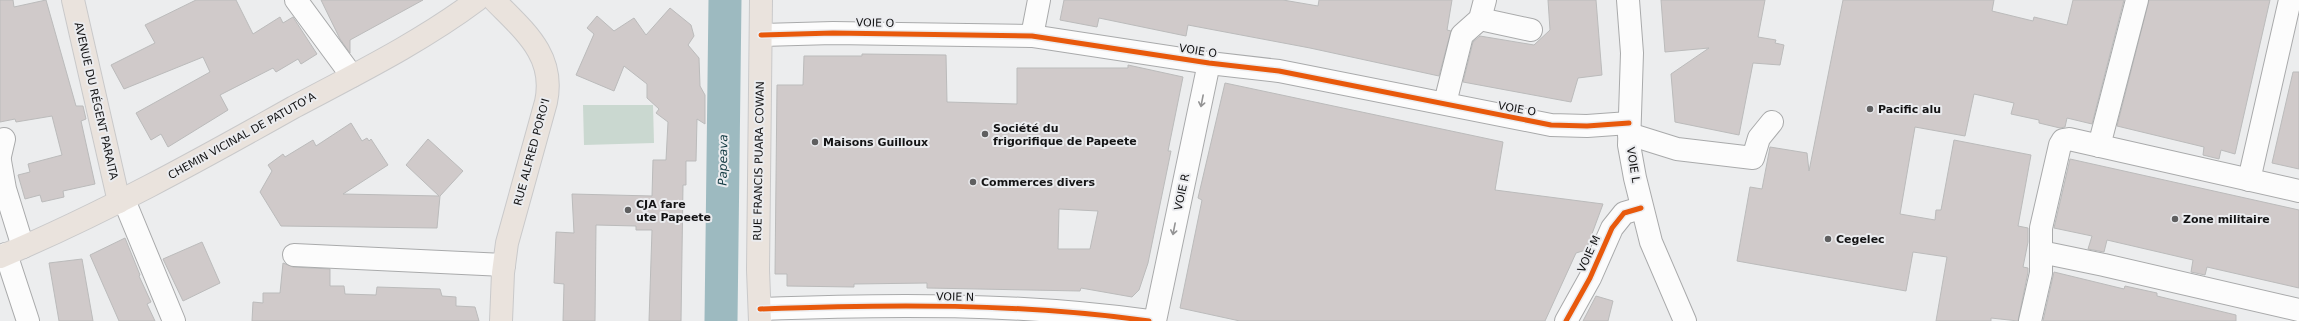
<svg xmlns="http://www.w3.org/2000/svg" width="2299" height="321" viewBox="0 0 2299 321" font-family="'DejaVu Sans',sans-serif">
  <rect width="100%" height="100%" fill="#ecedee"/>
  <polygon fill="#cad8d0" points="583,105 653,105 654,143 584,145"/>
  <g fill="none" stroke-linecap="round" stroke-linejoin="round">
    <polyline stroke="#9dbac0" stroke-width="33" points="721,321 725,0"/>
  </g>
  <g fill="#d0caca" stroke="#bbb" fill-rule="evenodd">
    <polygon points="0,0 13,0 14,7 46,0 76,106 83,106 86,119 81,121 95,184 63,191 64,197 42,202 40,195 25,199 18,175 30,172 28,164 62,155 52,116 16,122 15,119 0,122"/>
    <polygon points="196,0 236,0 253,34 280,17 283,23 293,17 317,54 301,64 298,59 276,72 273,68 220,95 228,110 168,147 161,134 151,140 136,113 210,72 203,57 124,89 111,65 155,43 145,25"/>
    <polygon points="321,0 423,0 350,40 350,53 340,39"/>
    <polygon points="1064,0 1283,0 1318,6 1319,0 1452,0 1447,30 1451,31 1439,76 1310,48 1188,25 1186,36 1099,18 1097,27 1060,20"/>
    <polygon points="1548,0 1596,0 1602,75 1578,78 1571,102 1463,82 1473,42 1480,36 1534,45 1550,30"/>
    <polygon points="1661,0 1765,0 1758,37 1776,40 1775,43 1784,45 1780,65 1753,63 1739,135 1675,122 1671,74 1709,48 1665,52"/>
    <polygon points="1843,0 1994,0 1992,11 2033,21 2034,17 2067,25 2073,0 2124,0 2092,124 2067,118 2065,127 2060,128 2039,123 2039,120 2011,114 2014,103 1974,94 1965,136 1915,127 1900,214 1935,220 1936,210 1941,210 1954,140 2031,155 2018,226 2028,228 2028,242 2023,267 2028,268 2028,272 2018,321 1991,318 1991,321 1936,321 1947,257 1913,252 1906,291 1737,261 1750,187 1762,189 1770,147 1807,153 1809,171"/>
    <polygon points="2149,0 2270,0 2235,154 2221,150 2219,159 2203,155 2204,147 2117,126"/>
    <polygon points="670,8 691,25 694,36 688,45 699,58 700,86 705,95 705,124 697,119 696,161 686,161 686,185 683,185 681,321 649,321 652,230 636,230 636,226 596,225 595,321 563,321 564,284 554,283 556,232 574,233 572,194 652,196 653,160 666,160 668,122 656,113 659,109 647,98 647,84 624,66 614,91 576,75 594,34 587,28 597,16 614,31 634,18 646,35"/>
    <path d="M 862,54 L 946,55 L 947,102 L 1017,104 L 1017,68 L 1128,68 L 1128,65 L 1183,77 L 1168,151 L 1171,151 L 1148,263 L 1139,290 L 1132,297 L 1081,288 L 1080,291 L 927,288 L 927,283 L 854,284 L 854,287 L 787,286 L 787,274 L 775,274 L 777,85 L 803,85 L 804,56 L 862,56 ZM 1059,209 L 1098,211 L 1090,249 L 1058,249 Z"/>
    <polygon points="2293,72 2299,72 2299,169 2272,163"/>
    <polygon points="1225,83 1503,142 1495,190 1603,204 1586,250 1576,253 1545,321 1240,321 1180,308 1202,200 1198,198"/>
    <polygon points="351,123 362,141 367,138 369,141 371,139 388,165 343,194 439,196 406,165 428,139 463,171 440,196 437,228 281,226 260,192 272,171 268,165 283,154 285,157 313,140 316,146"/>
    <polygon points="2070,159 2299,210 2299,288 2207,267 2205,275 2191,272 2193,260 2107,240 2104,252 2088,249 2092,236 2054,228"/>
    <polygon points="125,238 140,275 139,276 151,302 147,304 155,321 119,321 90,255"/>
    <polygon points="202,242 220,283 183,301 163,259"/>
    <polygon points="82,259 93,321 59,321 49,263"/>
    <polygon points="283,263 293,267 330,269 330,286 344,286 345,294 376,295 377,287 440,289 442,296 456,297 456,306 475,307 479,321 252,321 253,302 263,303 263,293 280,293"/>
    <polygon points="2054,272 2124,289 2125,286 2157,293 2157,296 2236,315 2236,321 2043,321"/>
    <polygon points="1596,296 1613,301 1608,321 1583,321"/>
  </g>
  <g fill="none" stroke-linecap="round" stroke-linejoin="round">
    <defs>
      <g id="minor">
        <polyline points="296,0 352,76"/>
        <polyline points="1628,0 1632,53 1629,145 1635,178 1651,242 1685,321"/>
        <polyline points="1480,19 1531,30"/>
        <polyline points="761,35 833,33 1032,36 1209,63 1279,71 1551,125 1587,126 1629,123"/>
        <polyline points="1032,36 1039,0"/>
        <polyline points="1445,103 1462,35 1480,19 1485,0"/>
        <polyline points="1629,134 1677,149 1753,158 1759,138 1772,122"/>
        <polyline points="2099,146 2137,0"/>
        <polyline points="0,156 4,139"/>
        <polyline points="0,161 5,189 23,247"/>
        <polyline points="2249,180 2290,0"/>
        <polyline points="124,200 174,321"/>
        <polyline points="2041,252 2104,265 2299,310"/>
        <polyline points="6,254 28,321"/>
        <polyline points="294,255 504,265"/>
        <path d="M 760,309 C 890,304 1020,303 1149,321"/>
        <polyline points="1155,321 1209,63"/>
        <polyline points="1566,321 1590,278 1612,228 1624,213 1641,208"/>
        <polyline points="2030,321 2041,273 2041,228 2060,145 2063,140 2069,139 2299,191"/>
      </g>
      <g id="major">
        <polyline points="73,0 119,202"/>
        <path d="M 494,0 C 523,30 556,55 546,102 L 507,243 L 503,273 L 501,321"/>
        <path d="M 0,257 C 102,214 198,161 294,107 C 356,74 421,42 477,0"/>
        <polyline points="760,321 758,270 761,0"/>
      </g>
    </defs>
    <use href="#minor" stroke="#a9aaab" stroke-width="24"/>
    <use href="#major" stroke="#c9c9ca" stroke-width="24"/>
    <use href="#minor" stroke="#fcfcfc" stroke-width="22"/>
    <use href="#major" stroke="#eae3dd" stroke-width="22"/>
    <defs>
      <g id="cycleway">
        <polyline points="761,35 833,33 1032,36 1209,63 1279,71 1551,125 1587,126 1629,123"/>
        <path d="M 760,309 C 890,304 1020,303 1149,321"/>
        <polyline points="1566,321 1590,278 1612,228 1624,213 1641,208"/>
      </g>
    </defs>
    <use href="#cycleway" stroke="#ebecef" stroke-width="8"/>
    <use href="#cycleway" stroke="#e8590c" stroke-width="5"/>
  </g>
  <defs><path id="oneway-shaft" d="M-6 0H5M1.5-3L5.5 0L1.5 3" fill="none" stroke-width="1.6" stroke-linecap="round" stroke-linejoin="round"/></defs>
  <g stroke="#939394">
    <use href="#oneway-shaft" transform="translate(1202 101) rotate(101)"/>
    <use href="#oneway-shaft" transform="translate(1174 229) rotate(101)"/>
  </g>
  <g fill="#5f5f60" stroke="#ebecef" stroke-width="1.5">
    <circle cx="1870" cy="109" r="4"/>
    <circle cx="985" cy="134" r="4"/>
    <circle cx="815" cy="142" r="4"/>
    <circle cx="973" cy="182" r="4"/>
    <circle cx="628" cy="210" r="4"/>
    <circle cx="2175" cy="219" r="4"/>
    <circle cx="1828" cy="239" r="4"/>
  </g>
  <g text-anchor="middle" dominant-baseline="central" stroke-width="4" stroke-linejoin="round" paint-order="stroke">
    <g font-size="11" fill="#131314" stroke="#ebecef">
      <text transform="translate(875 23) rotate(1)">VOIE O</text>
      <text transform="translate(1198 51) rotate(9)">VOIE O</text>
      <text transform="translate(96 101) rotate(77)">AVENUE DU RÉGENT PARAITA</text>
      <text transform="translate(1517 109) rotate(10)">VOIE O</text>
      <text transform="translate(242 136) rotate(-29)">CHEMIN VICINAL DE PATUTO'A</text>
      <text transform="translate(532 152) rotate(-75)">RUE ALFRED PORO'I</text>
      <text transform="translate(759 161) rotate(-89)">RUE FRANCIS PUARA COWAN</text>
      <text transform="translate(1633 165) rotate(81)">VOIE L</text>
      <text transform="translate(1182 192) rotate(-78)">VOIE R</text>
      <text transform="translate(1589 254) rotate(-65)">VOIE M</text>
      <text transform="translate(955 297) rotate(1)">VOIE N</text>
    </g>
    <g font-size="11" font-weight="bold" fill="#131314" stroke="#ebecef" text-anchor="start">
      <text x="1878" y="109">Pacific alu</text>
      <text x="993" y="128">Société du<tspan x="993" dy="13">frigorifique de Papeete</tspan></text>
      <text x="823" y="142">Maisons Guilloux</text>
      <text x="981" y="182">Commerces divers</text>
      <text x="636" y="204">CJA fare<tspan x="636" dy="13">ute Papeete</tspan></text>
      <text x="2183" y="219">Zone militaire</text>
      <text x="1836" y="239">Cegelec</text>
    </g>
    <g font-size="12" font-style="italic" fill="#153c44" stroke="#ebecef">
      <text transform="translate(723 160) rotate(-89)">Papeava</text>
    </g>
  </g>
</svg>
